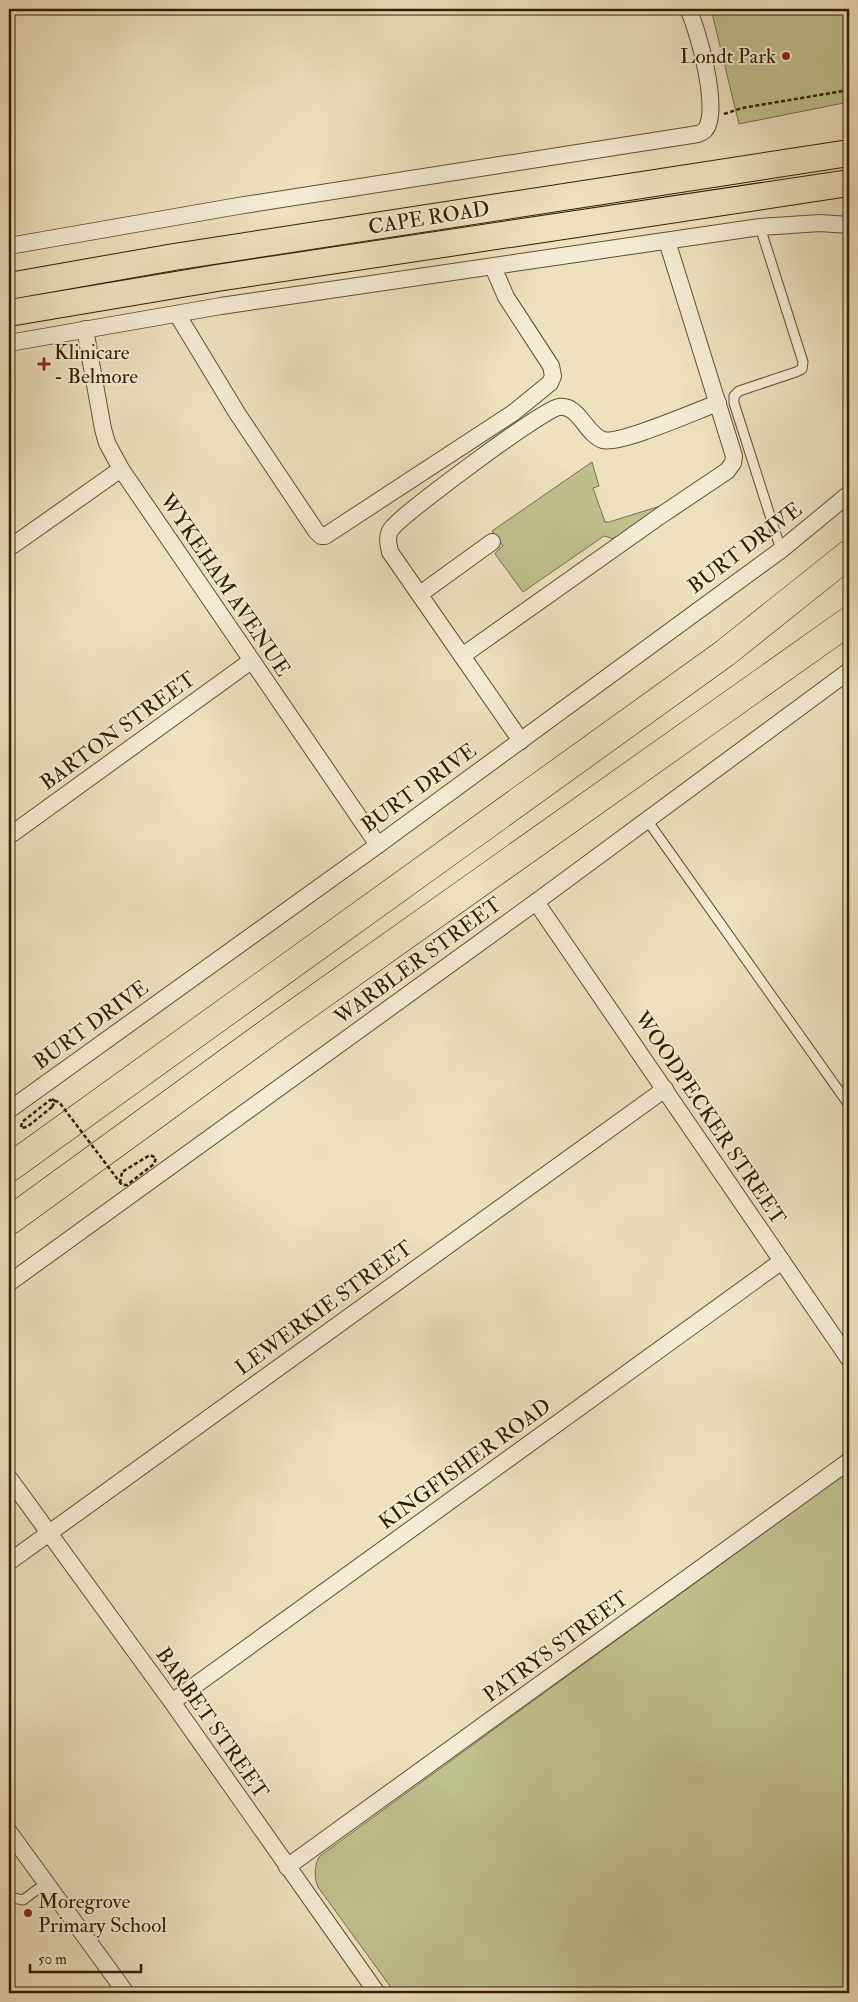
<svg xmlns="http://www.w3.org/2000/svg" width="858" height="2002" viewBox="0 0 858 2002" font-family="'IM FELL Double Pica',serif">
  <rect width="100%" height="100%" fill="#eee1bf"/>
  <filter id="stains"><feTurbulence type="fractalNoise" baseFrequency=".004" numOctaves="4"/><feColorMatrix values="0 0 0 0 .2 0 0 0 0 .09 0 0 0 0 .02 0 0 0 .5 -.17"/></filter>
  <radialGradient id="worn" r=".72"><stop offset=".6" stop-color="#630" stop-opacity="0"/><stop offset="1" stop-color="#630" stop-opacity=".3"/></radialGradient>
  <g fill="#bfc18e" stroke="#786f48">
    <polygon points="711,9 849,9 849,102 739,124"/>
    <polygon points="592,462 599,486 593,488 605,522 609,522 667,504 614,539 604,536 523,592 495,554 497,551 503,546 492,531"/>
    <path d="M 849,1471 L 849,1993 L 557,1993 L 553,1987 L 545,1993 L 395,1993 L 318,1887 C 314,1878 314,1863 320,1856 Z"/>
  </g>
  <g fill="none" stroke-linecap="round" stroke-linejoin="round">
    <defs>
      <g id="service">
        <polyline points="760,227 803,362 802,369 796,372 739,391 734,396 734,403 781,550"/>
        <polyline points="647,820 849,1105"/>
        <polyline points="9,1897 23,1900 46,1883"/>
      </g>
      <g id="minor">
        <path d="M 9,246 L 238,206 L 698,134 C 701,133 703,132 705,130 C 721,112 698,29 688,9"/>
        <polyline points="177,314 237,413 316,531 321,536 325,536 513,413 550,383 553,376 551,366 506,297 493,267"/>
        <polyline points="85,329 103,429 107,443 121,469 378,845"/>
        <polyline points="9,343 221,306 760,227 820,223 849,225"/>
        <polyline points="9,548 121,469"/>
        <polyline points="420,594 492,542"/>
        <polyline points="462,656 660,516 727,471 733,463 734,456 667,241"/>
        <path d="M 521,741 L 390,552 C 388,543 386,534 393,527 C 407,511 543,409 559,407 C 579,404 586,435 603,440 C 620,445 698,410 718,403"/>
        <polyline points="9,836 251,661"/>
        <polyline points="536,902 849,1359"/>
        <polyline points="9,1110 378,845 781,550 849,494"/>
        <polyline points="9,1283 536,902 849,671"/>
        <polyline points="9,1478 172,1702 377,1993"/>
        <polyline points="9,1562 665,1089"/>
        <polyline points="172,1702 782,1261"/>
        <polyline points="9,1832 126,1993"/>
        <polyline points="287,1867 849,1461"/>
      </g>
      <g id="primary">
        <polyline points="9,286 174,257 849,153"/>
        <polyline points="9,313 217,278 849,183"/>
      </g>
      <g id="motorway">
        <polyline points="9,1168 725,653 849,554"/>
        <polyline points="9,1221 276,1027 849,621"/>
      </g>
    </defs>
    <use href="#service" stroke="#614e30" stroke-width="11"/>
    <use href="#minor" stroke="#614e30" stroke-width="18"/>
    <use href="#primary" stroke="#321d01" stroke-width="28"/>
    <use href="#motorway" stroke="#321d01" stroke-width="29"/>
    <g stroke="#321d01" stroke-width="2.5" stroke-dasharray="4 2.5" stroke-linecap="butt">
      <polyline points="724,114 742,108 849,90"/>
      <polyline points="52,1107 55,1101 52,1099"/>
      <polyline points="120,1183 122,1172"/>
    </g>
    <use href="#service" stroke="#f4ecd5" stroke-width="9"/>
    <use href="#minor" stroke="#f4ecd5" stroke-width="16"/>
    <use href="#primary" stroke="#eee1bf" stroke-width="26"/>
    <use href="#motorway" stroke="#eee1bf" stroke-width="28"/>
    <polyline stroke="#321d01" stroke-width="2.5" stroke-dasharray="4 2.5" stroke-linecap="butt" points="52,1107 27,1127 21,1128 22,1122 50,1100 59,1102 122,1185 127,1185 154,1164 156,1158 150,1155 122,1172"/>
  </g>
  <g fill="#8f2418" stroke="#f4ecd5" stroke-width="2">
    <circle cx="786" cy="56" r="5"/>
    <path d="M41.5 356.5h5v5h5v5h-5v5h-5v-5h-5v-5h5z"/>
    <circle cx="28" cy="1913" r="5"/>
  </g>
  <g text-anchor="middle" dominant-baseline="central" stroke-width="4" stroke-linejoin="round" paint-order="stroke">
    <g font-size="21" fill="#321d01" stroke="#f4ecd5" text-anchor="start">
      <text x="776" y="56" text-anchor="end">Londt Park</text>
      <text x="54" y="352">Klinicare<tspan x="54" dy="24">- Belmore</tspan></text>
      <text x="38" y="1901">Moregrove<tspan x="38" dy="24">Primary School</tspan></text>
    </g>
    <g font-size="21" fill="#321d01" stroke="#f4ecd5">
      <text transform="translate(429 218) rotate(-9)">CAPE ROAD</text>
      <text transform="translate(745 548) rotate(-37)">BURT DRIVE</text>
      <text transform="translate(225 585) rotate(56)">WYKEHAM AVENUE</text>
      <text transform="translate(118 731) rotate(-36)">BARTON STREET</text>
      <text transform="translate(419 788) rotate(-36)">BURT DRIVE</text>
      <text transform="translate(418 961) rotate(-36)">WARBLER STREET</text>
      <text transform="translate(91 1025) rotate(-36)">BURT DRIVE</text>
      <text transform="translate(710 1118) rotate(56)">WOODPECKER STREET</text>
      <text transform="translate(324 1308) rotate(-36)">LEWERKIE STREET</text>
      <text transform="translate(465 1464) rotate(-36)">KINGFISHER ROAD</text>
      <text transform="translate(556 1647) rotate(-36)">PATRYS STREET</text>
      <text transform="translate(212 1723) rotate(55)">BARBET STREET</text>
    </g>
  </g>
  <rect width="858" height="2002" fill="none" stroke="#eee1bf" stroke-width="30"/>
  <rect x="10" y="10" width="838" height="1982" fill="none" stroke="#321d01" stroke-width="2.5"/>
  <rect x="15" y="15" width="828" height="1972" fill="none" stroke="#321d01"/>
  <path d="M30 1964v8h111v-8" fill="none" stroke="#321d01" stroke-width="2.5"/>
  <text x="38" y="1964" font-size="15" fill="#321d01" stroke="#f4ecd5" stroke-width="4" paint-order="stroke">50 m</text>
  <rect width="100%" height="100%" filter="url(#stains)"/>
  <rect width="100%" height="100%" fill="url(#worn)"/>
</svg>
